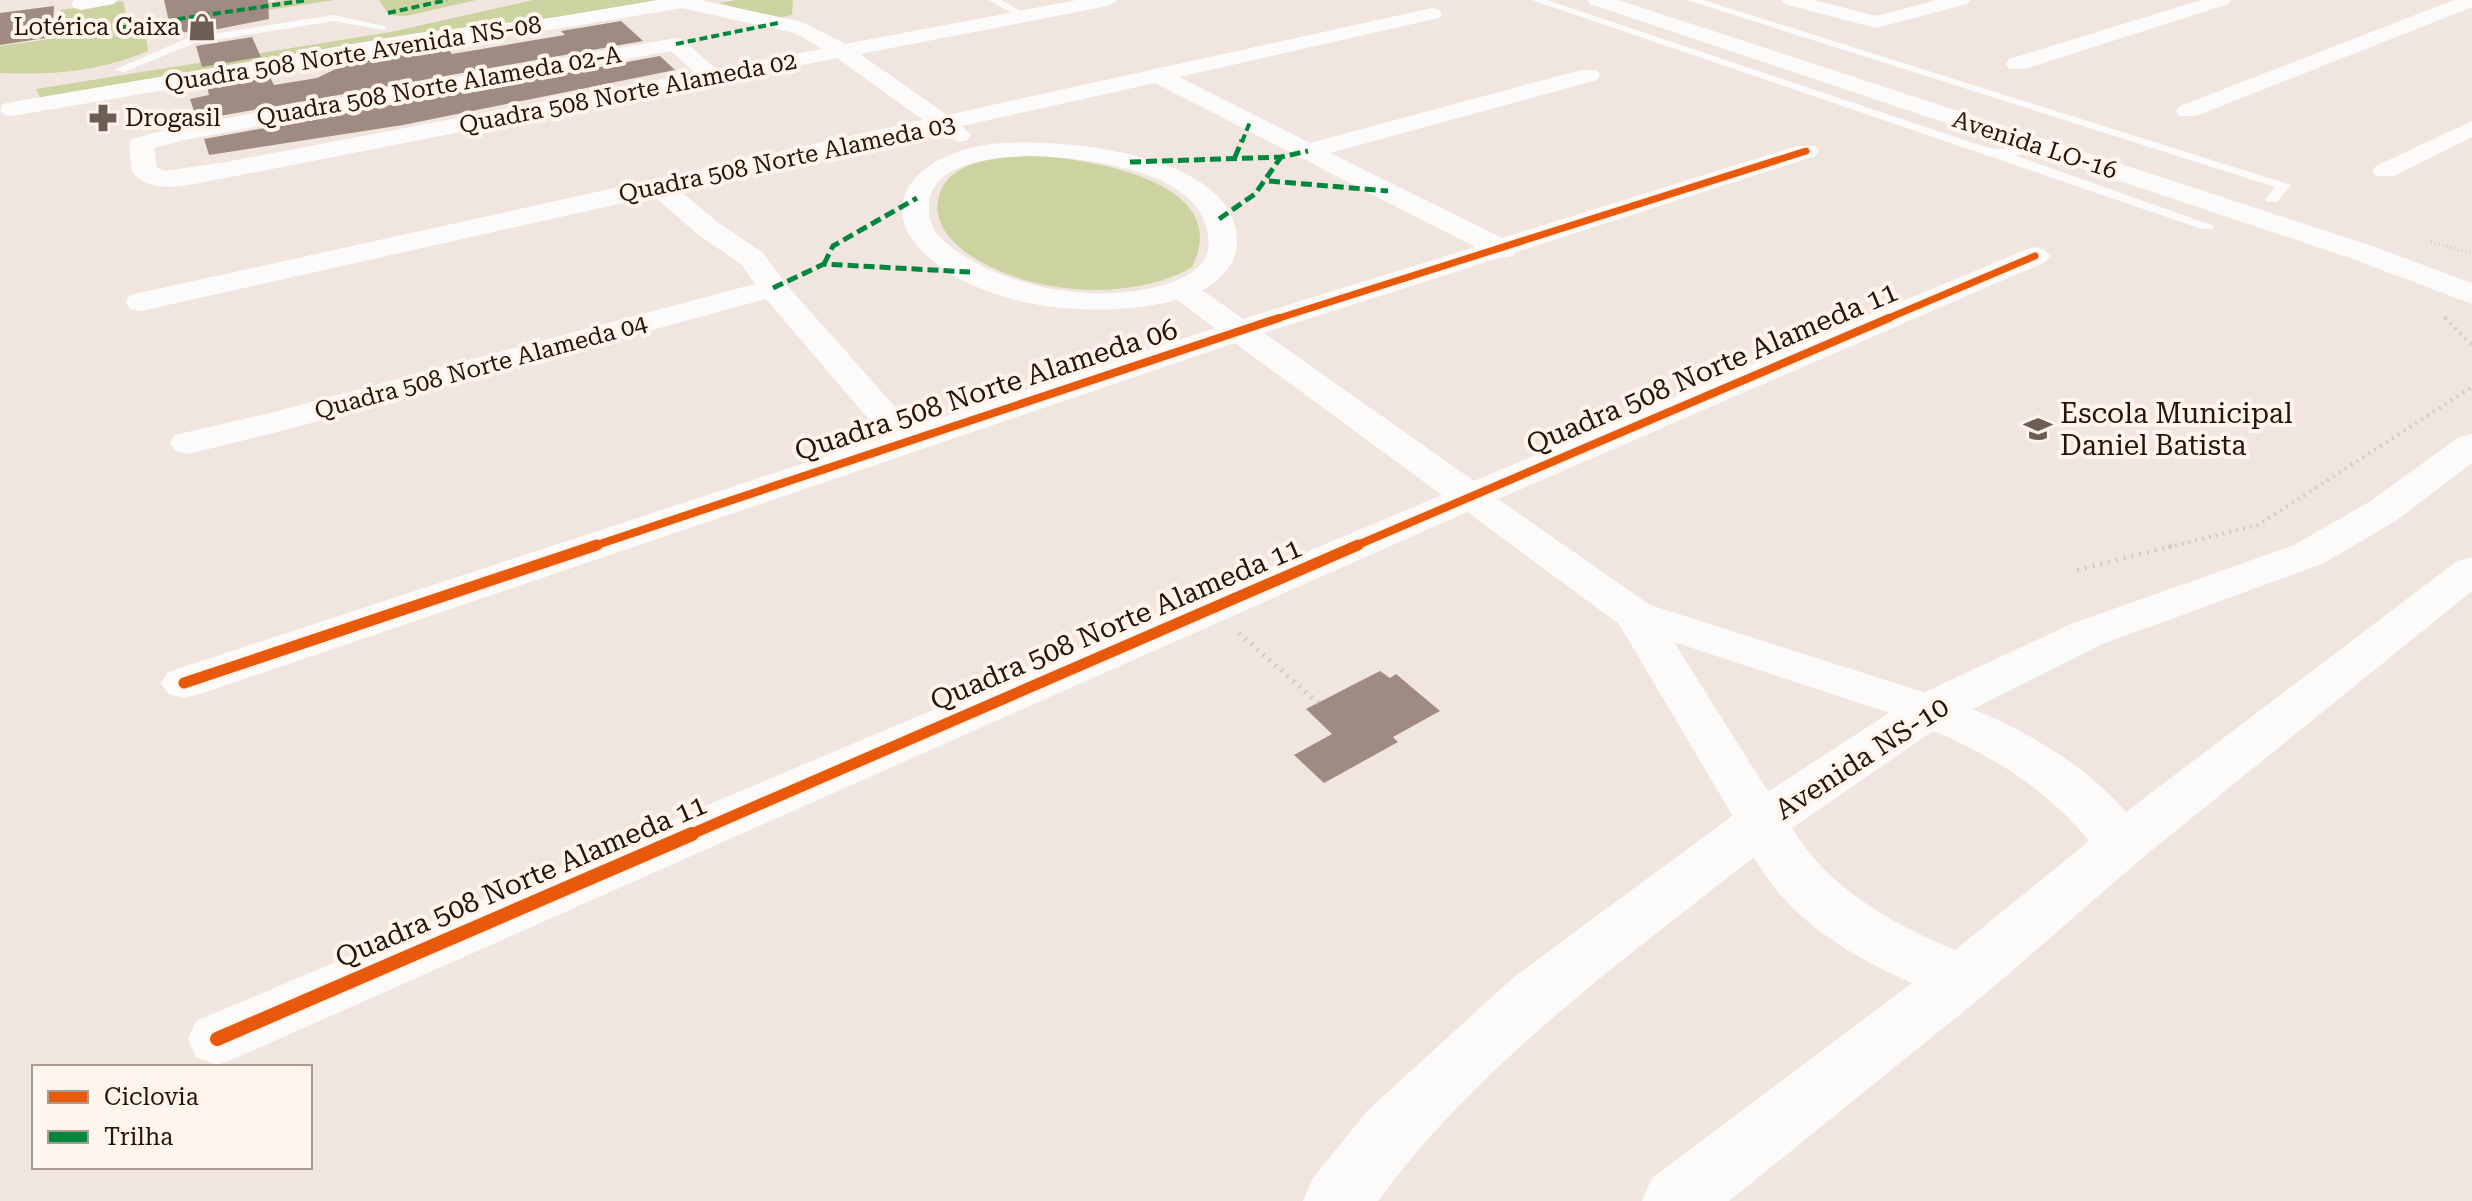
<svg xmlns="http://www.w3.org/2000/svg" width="2472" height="1201" viewBox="0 0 2472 1201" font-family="'Roboto Serif',serif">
  <rect width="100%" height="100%" fill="#f1e6df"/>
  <g fill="#ccd2a0">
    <path d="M 286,0 L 335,0 L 145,28 L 148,51 C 97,72 54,75 0,73 L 0,46 L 64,37 L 60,10 L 123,1 L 128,23 Z"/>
    <polygon points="379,0 476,0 406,16 389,15"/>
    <polygon points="533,0 658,0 551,19 393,37 41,99 36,89 391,32"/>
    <polygon points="736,0 793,0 792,15 777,18 719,3"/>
    <path d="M 1046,156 C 1100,162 1234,184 1192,267 C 1129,305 1011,294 956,244 C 944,233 935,218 938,201 C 945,156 1010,156 1046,156 Z"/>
  </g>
  <g fill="#a08b82">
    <polygon points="164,0 268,0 269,19 193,34 193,31 172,34"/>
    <polygon points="54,6 52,37 0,45 0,13"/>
    <polygon points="621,21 643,41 197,120 190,99 209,95 207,86 269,75 274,85 317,78 350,62 446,46 452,54 565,35 561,31"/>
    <polygon points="252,37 261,57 202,67 196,46"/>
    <polygon points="660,56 675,70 403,125 209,155 204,139"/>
    <polygon points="1380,671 1390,678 1396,674 1440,711 1393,737 1398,742 1324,783 1294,755 1332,734 1306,709"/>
  </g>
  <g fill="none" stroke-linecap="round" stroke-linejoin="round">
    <g stroke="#d1ccca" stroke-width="3" stroke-dasharray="1 3" stroke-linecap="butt">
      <polyline points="2431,242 2472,253"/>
      <polyline points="2444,317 2447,320"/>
    </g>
    <g stroke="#d1ccca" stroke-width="4" stroke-dasharray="2 5" stroke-linecap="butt">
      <polyline points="2445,318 2472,345"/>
      <polyline points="2168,547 2258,525 2472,387"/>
    </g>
    <g stroke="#d1ccca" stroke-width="5" stroke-dasharray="2 6" stroke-linecap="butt">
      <polyline points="2077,570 2176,545"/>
      <polyline points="1239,633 1318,703"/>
    </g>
    <g fill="#fdfbfa" fill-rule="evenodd">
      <polygon points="988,0 1001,0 1030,16 1021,18"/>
      <polygon points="1532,0 1547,0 1973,143 1994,149 2052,146 2054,149 2047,153 2014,155 2214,226 2212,229 2202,229"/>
      <polygon points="1687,0 1703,0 2291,185 2277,202 2267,202 2265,199 2275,187"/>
      <polygon points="334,15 388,27 383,30 334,21 195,43 124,72 114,70 188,38"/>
    </g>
    <g fill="#fdfbfa" fill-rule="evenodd">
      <polygon points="74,0 117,0 114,4 81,10 74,8 71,4"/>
      <path d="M 663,0 L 700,0 L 802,22 L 845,44 L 1077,0 L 1118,0 L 1108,6 L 860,54 L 947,115 L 1432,8 L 1439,10 L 1442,14 L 1439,18 L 1179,77 L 1310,143 L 1581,70 L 1597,70 L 1600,75 L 1597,80 L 1330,153 L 1502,238 L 1797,146 L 1815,146 L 1819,151 L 1815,156 L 1516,252 L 1513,256 L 1499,258 L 1264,333 L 1474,481 L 2025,250 L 2035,247 L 2045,250 L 2050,256 L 2045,262 L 1498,499 L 1650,605 L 1945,699 L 1952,710 L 1945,721 L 1929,726 L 1674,642 L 1787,822 L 1780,835 L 1762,841 L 1744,835 L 1619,624 L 1467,512 L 238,1057 L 217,1065 L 196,1057 L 188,1039 L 196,1021 L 1442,495 L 1235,343 L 200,694 L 184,698 L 168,694 L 161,683 L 168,672 L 884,437 L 766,299 L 293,428 L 188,454 L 175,451 L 170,443 L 175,435 L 274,412 L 755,284 L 742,265 L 696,233 L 654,196 L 141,311 L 130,309 L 126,302 L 130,295 L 923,120 L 837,58 L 226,178 C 198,182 151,199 132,171 L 129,144 L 132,139 L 181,126 L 676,38 L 683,40 L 716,69 L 822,49 L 795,33 L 673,6 ZM 671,51 L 695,73 L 226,162 L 165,171 L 157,168 L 154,148 L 184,140 ZM 1155,83 L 1475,247 L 1243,319 L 1202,290 C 1219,282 1236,265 1237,244 C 1242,151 1048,135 985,145 C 904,158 866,220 947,271 C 1010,312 1106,318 1177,300 L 1215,328 L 913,427 L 784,282 L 763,253 L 716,221 L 679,190 L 938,131 L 959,142 L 968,140 L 971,135 L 962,126 ZM 1027,156 C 1076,157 1187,167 1205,223 C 1209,235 1211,247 1205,258 C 1195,277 1166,285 1147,289 C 1083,302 998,286 946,243 C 935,235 928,221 929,206 C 931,161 994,158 1027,156 Z"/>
      <polygon points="1781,0 1814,0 1876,16 1937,0 1970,0 1967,4 1876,28 1784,4"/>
      <polygon points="2201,0 2231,0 2228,4 2025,69 2009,69 2006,64 2009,59"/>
      <polygon points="2454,0 2472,0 2472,7 2196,116 2180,116 2176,111 2180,106"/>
      <polygon points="2472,121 2472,137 2394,176 2376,176 2372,171 2376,166"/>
    </g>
    <g fill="#fdfbfa" fill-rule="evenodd">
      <polygon points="658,0 705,0 695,6 550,30 418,47 12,116 3,114 0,110 3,104 12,102 418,33 550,18"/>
      <polygon points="1587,0 1618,0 2369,245 2472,283 2472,304 2347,257 1590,4"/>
      <path d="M 2472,434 L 2472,463 L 2397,520 L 2324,563 L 2103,644 L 1973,709 C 2030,733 2085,765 2126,812 L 2457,561 L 2472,557 L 2472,591 L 2141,859 L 1984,995 L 1729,1201 L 1642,1201 L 1652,1178 L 1912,983 C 1849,955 1788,919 1754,857 C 1621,962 1479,1063 1378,1201 L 1303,1201 L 1313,1178 L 1368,1110 L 1514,977 L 1743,808 L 1912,698 L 2071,624 L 2294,545 L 2369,502 L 2459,437 ZM 1933,731 C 1992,755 2049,791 2089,841 L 1955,950 C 1892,924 1828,888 1792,828 Z"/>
    </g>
    <g stroke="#00873e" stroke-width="4" stroke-dasharray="8 4" stroke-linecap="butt">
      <polyline points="388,13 447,0"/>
      <polyline points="118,28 308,0"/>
      <polyline points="676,44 778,23"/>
      <polyline points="1242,142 1250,122"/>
    </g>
    <g stroke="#00873e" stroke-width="5" stroke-dasharray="11 5" stroke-linecap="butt">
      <polyline points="1235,157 1242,140"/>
      <polyline points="1130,162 1281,157 1308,151"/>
      <polyline points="1269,181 1388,191"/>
      <polyline points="1219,219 1255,194 1281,157"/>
      <polyline points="824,264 833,246 917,198"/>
      <polyline points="773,288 824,264 970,272"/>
    </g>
    <defs>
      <g id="cycleway-far3">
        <polyline points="1273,320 1806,151"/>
        <polyline points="1884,320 2035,256"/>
      </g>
      <g id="cycleway-far2">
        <polyline points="591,547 1279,318"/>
        <polyline points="1353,547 1889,318"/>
      </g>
      <g id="cycleway-far1">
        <polyline points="184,683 597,545"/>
        <polyline points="687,836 1358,545"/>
      </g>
      <polyline id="cycleway" points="217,1039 692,834"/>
    </defs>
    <use href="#cycleway-far3" stroke="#fff5ed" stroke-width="10"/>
    <use href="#cycleway-far2" stroke="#fff5ed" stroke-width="12"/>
    <use href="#cycleway-far1" stroke="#fff5ed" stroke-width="16"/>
    <use href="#cycleway" stroke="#fff5ed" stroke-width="19"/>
    <use href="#cycleway-far3" stroke="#e8590c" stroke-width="7"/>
    <use href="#cycleway-far2" stroke="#e8590c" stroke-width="8"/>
    <use href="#cycleway-far1" stroke="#e8590c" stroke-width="11"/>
    <use href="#cycleway" stroke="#e8590c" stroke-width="14"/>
  </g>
  <defs>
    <symbol id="shop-bare" viewBox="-9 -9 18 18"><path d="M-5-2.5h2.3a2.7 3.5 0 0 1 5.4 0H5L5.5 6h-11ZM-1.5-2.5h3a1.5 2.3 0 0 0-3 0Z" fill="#6c5e53" stroke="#fff5ed" stroke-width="2.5" paint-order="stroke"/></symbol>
    <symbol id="pharmacy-bare" viewBox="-9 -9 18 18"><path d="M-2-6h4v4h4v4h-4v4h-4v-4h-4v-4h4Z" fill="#6c5e53" stroke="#fff5ed" stroke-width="2.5" paint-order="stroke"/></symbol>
    <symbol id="school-bare" viewBox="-9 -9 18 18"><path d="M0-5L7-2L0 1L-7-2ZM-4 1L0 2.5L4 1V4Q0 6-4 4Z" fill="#6c5e53" stroke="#fff5ed" stroke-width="2.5" paint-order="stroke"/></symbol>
  </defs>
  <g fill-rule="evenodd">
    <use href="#shop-bare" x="182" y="7" width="40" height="40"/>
    <use href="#pharmacy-bare" x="83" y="98" width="40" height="40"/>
    <use href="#school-bare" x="2018" y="409" width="40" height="40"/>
  </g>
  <g text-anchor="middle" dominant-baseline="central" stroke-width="8" stroke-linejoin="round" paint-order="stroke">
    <g font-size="24" fill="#251507" stroke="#fff5ed" text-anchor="end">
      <text x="180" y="27">Lotérica Caixa</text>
      <text x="125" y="118" text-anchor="start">Drogasil</text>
    </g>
    <g font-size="24" fill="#251507" stroke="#fff5ed">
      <text transform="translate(353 54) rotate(-9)">Quadra 508 Norte Avenida NS-08</text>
      <text transform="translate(439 86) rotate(-10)">Quadra 508 Norte Alameda 02-A</text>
      <text transform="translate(628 93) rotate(-11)">Quadra 508 Norte Alameda 02</text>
      <text transform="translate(2035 145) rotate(18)">Avenida LO-16</text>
      <text transform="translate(787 159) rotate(-12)">Quadra 508 Norte Alameda 03</text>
      <text transform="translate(481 367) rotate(-15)">Quadra 508 Norte Alameda 04</text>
    </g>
    <g font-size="28" fill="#251507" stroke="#fff5ed">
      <text transform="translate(1712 368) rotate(-23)">Quadra 508 Norte Alameda 11</text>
      <text transform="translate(986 390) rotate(-18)">Quadra 508 Norte Alameda 06</text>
      <text transform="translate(1116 624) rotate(-23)">Quadra 508 Norte Alameda 11</text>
      <text transform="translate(1862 758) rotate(-33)">Avenida NS-10</text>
      <text transform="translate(521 881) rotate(-23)">Quadra 508 Norte Alameda 11</text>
    </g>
    <g font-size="28" fill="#251507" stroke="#fff5ed" text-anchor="start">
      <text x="2060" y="413">Escola Municipal<tspan x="2060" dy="32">Daniel Batista</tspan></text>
    </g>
  </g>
  <rect x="32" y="1065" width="280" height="104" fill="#fff5ed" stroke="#a89b91" stroke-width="2"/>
  <rect x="48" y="1091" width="40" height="12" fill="#e8590c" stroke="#a89b91" stroke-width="2"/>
  <text x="104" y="1105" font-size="24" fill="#251507">Ciclovia</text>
  <rect x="48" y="1131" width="40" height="12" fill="#00873e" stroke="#a89b91" stroke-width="2"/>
  <text x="104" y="1145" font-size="24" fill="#251507">Trilha</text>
</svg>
